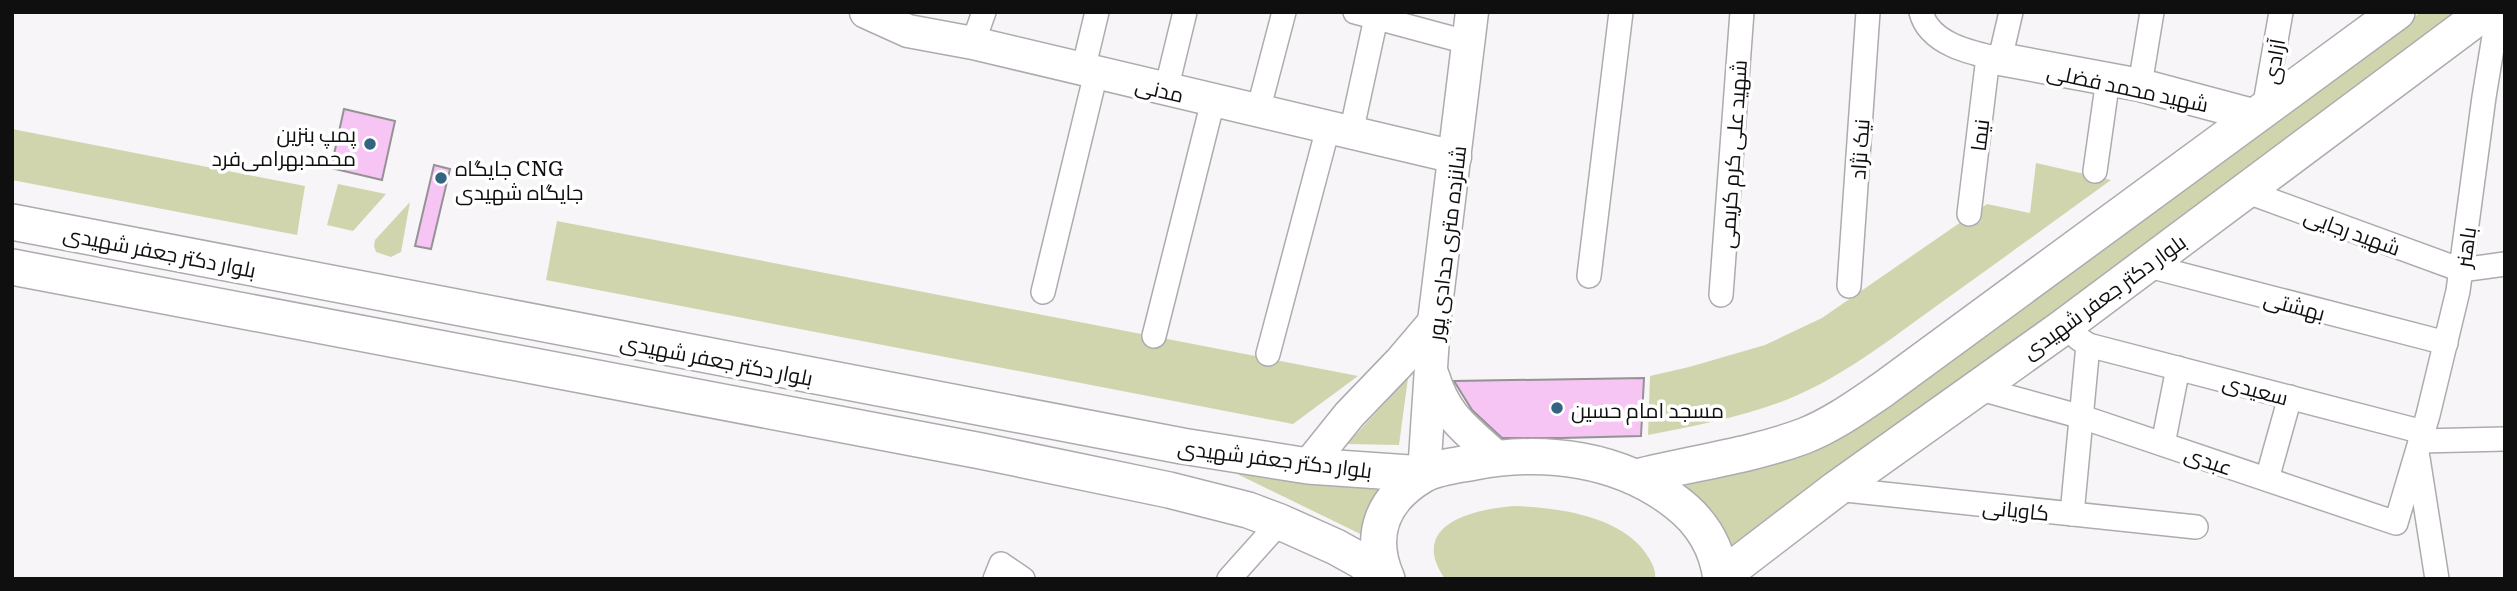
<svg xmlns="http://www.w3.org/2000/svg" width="2517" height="591" viewBox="0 0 2517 591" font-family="Literata,Cairo,serif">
  <rect width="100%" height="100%" fill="#f8f5f8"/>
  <g fill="#d1d5ae">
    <polygon points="2421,12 2464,12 1712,566 1663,491 1761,467 1858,424"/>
    <polygon points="12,129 305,186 297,235 12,180"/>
    <path d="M 2036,163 L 2111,180 C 2053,222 1994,265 1935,307 C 1888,341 1841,378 1786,400 C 1742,417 1694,426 1648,435 L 1650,376 L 1689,367 L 1765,345 L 1822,318 L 1987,204 L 2030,213 Z"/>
    <polygon points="338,184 386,194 353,231 327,225"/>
    <polygon points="410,202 401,252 391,257 376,252 374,246 375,240"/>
    <polygon points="557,221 1358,376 1293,424 546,280"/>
    <polygon points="1408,378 1399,445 1347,444"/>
    <polygon points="1194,453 1400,489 1385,546"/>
    <path d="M 1515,506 C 1560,508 1624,516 1649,558 C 1653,565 1656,571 1655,579 L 1445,579 C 1407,524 1474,509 1515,506 Z"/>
  </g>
  <g fill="#f6c5f3" stroke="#949294" stroke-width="2">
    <polygon points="344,109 395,121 382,180 331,168"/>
    <polygon points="434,165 450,169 431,249 415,246"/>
    <polygon points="1644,378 1641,436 1561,438 1502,438 1472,410 1454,381"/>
  </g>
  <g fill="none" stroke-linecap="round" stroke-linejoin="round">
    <defs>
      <g id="street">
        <polyline points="1355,12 1470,43"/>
        <path d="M 1921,12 C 1929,44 1971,53 2000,59 L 2011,12"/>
        <polyline points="973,43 984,12"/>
        <polyline points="1083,70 1097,12"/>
        <polyline points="2140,85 2152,12"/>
        <polyline points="1166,90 1185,12"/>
        <polyline points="2264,109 2281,12"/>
        <polyline points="1258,111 1284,12"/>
        <polyline points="1351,133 1376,18"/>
        <polyline points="2095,171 2108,79"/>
        <polyline points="2245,191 2461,270 2505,264"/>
        <polyline points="1969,214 1988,57"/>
        <polyline points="2145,265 2446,343"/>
        <polyline points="1589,276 1621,12"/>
        <polyline points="1849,286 1868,12"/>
        <polyline points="1043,292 1096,73"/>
        <polyline points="1721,295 1742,12"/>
        <polyline points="1154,336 1213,101"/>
        <polyline points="2088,345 2423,432"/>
        <polyline points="1268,354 1328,128"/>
        <polyline points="1977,388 2082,417 2396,523 2428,415 2458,291 2484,97 2498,12"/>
        <polyline points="2420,441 2505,439"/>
        <polyline points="2163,444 2178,368"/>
        <polyline points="2418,458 2437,579"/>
        <polyline points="2267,479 2290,397"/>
        <polyline points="1836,489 2196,527"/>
        <polyline points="2072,514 2088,345 2078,338"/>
        <polyline points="995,579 1001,564 1023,579"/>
        <polyline points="1229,579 1280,522"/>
      </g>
      <g id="secondary">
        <polyline points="866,12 908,31 973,43 1455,157"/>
        <polyline points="2000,59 2140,85 2256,116"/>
        <path d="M 1433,376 C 1446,418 1466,429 1497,458"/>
        <polyline points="1308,466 1349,415 1400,362 1434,322"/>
        <polyline points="1424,474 1434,322 1472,12"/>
      </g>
      <g id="primary">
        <polyline points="12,222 1182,446 1308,466 1424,474"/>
        <polyline points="12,267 981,451 1169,490 1248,510 1280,522 1336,547 1363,562 1378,579"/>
        <path d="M 1637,477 C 1692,463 1750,456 1804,436 C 1832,425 1857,407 1882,390 L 2397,12"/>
        <polyline points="1721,577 1836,489 2062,328 2485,12"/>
        <path d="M 1387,579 C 1368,536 1382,499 1423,475 C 1437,467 1459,465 1474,462 C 1545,449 1620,458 1677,503 C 1702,522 1717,547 1721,579"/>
      </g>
    </defs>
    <use href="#street" stroke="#aeabae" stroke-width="26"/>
    <use href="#secondary" stroke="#aeabae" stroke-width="35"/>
    <use href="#primary" stroke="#aeabae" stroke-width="38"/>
    <use href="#street" stroke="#fff" stroke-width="23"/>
    <use href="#secondary" stroke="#fff" stroke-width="32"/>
    <use href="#primary" stroke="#fff" stroke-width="35"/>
  </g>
  <g fill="#336583" stroke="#fff" stroke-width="2.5">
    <circle cx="370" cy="144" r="7"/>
    <circle cx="441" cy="178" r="7"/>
    <circle cx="1557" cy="408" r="7"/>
  </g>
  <g text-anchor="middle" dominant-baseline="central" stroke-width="7" stroke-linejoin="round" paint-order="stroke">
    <g font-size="21" fill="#100f10" stroke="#fff">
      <text transform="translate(2272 61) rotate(-80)">آزادی</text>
      <text transform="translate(2128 86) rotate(12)">شهید محمد فضلی</text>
      <text transform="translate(1160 88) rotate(13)">مدنی</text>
      <text transform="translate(1978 135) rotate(-83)">نیما</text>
      <text transform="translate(1858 149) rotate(-86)">نیک نژاد</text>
      <text transform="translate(1731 154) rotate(-86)">شهید علی کرم کریمی</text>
      <text transform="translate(2353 230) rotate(20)">شهید رجایی</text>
      <text transform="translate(1445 243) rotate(-83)">شانزده متری حدادی پور</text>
      <text transform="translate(2464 247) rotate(-82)">باهنر</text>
      <text transform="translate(160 250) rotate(11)">بلوار دکتر جعفر شهیدی</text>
      <text transform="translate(2103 295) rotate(-36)">بلوار دکتر جعفر شهیدی</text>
      <text transform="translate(2295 304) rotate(15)">بهشتی</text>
      <text transform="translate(717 358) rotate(11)">بلوار دکتر جعفر شهیدی</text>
      <text transform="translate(2256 388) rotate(15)">سعیدی</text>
      <text transform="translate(1275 457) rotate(7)">بلوار دکتر جعفر شهیدی</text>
      <text transform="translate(2209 459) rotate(19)">عبدی</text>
      <text transform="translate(2016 508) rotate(6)">کاویانی</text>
    </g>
    <g font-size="21" fill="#100f10" stroke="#fff" text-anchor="start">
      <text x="356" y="132" text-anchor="end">پمپ بنزین<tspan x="356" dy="24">محمد‌بهرامی‌فرد</tspan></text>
      <text x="455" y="166">جایگاه CNG<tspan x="455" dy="24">جایگاه شهیدی</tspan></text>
      <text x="1571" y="408">مسجد امام حسین</text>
    </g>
  </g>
  <rect width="2517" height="591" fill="none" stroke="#100f10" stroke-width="28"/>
</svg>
